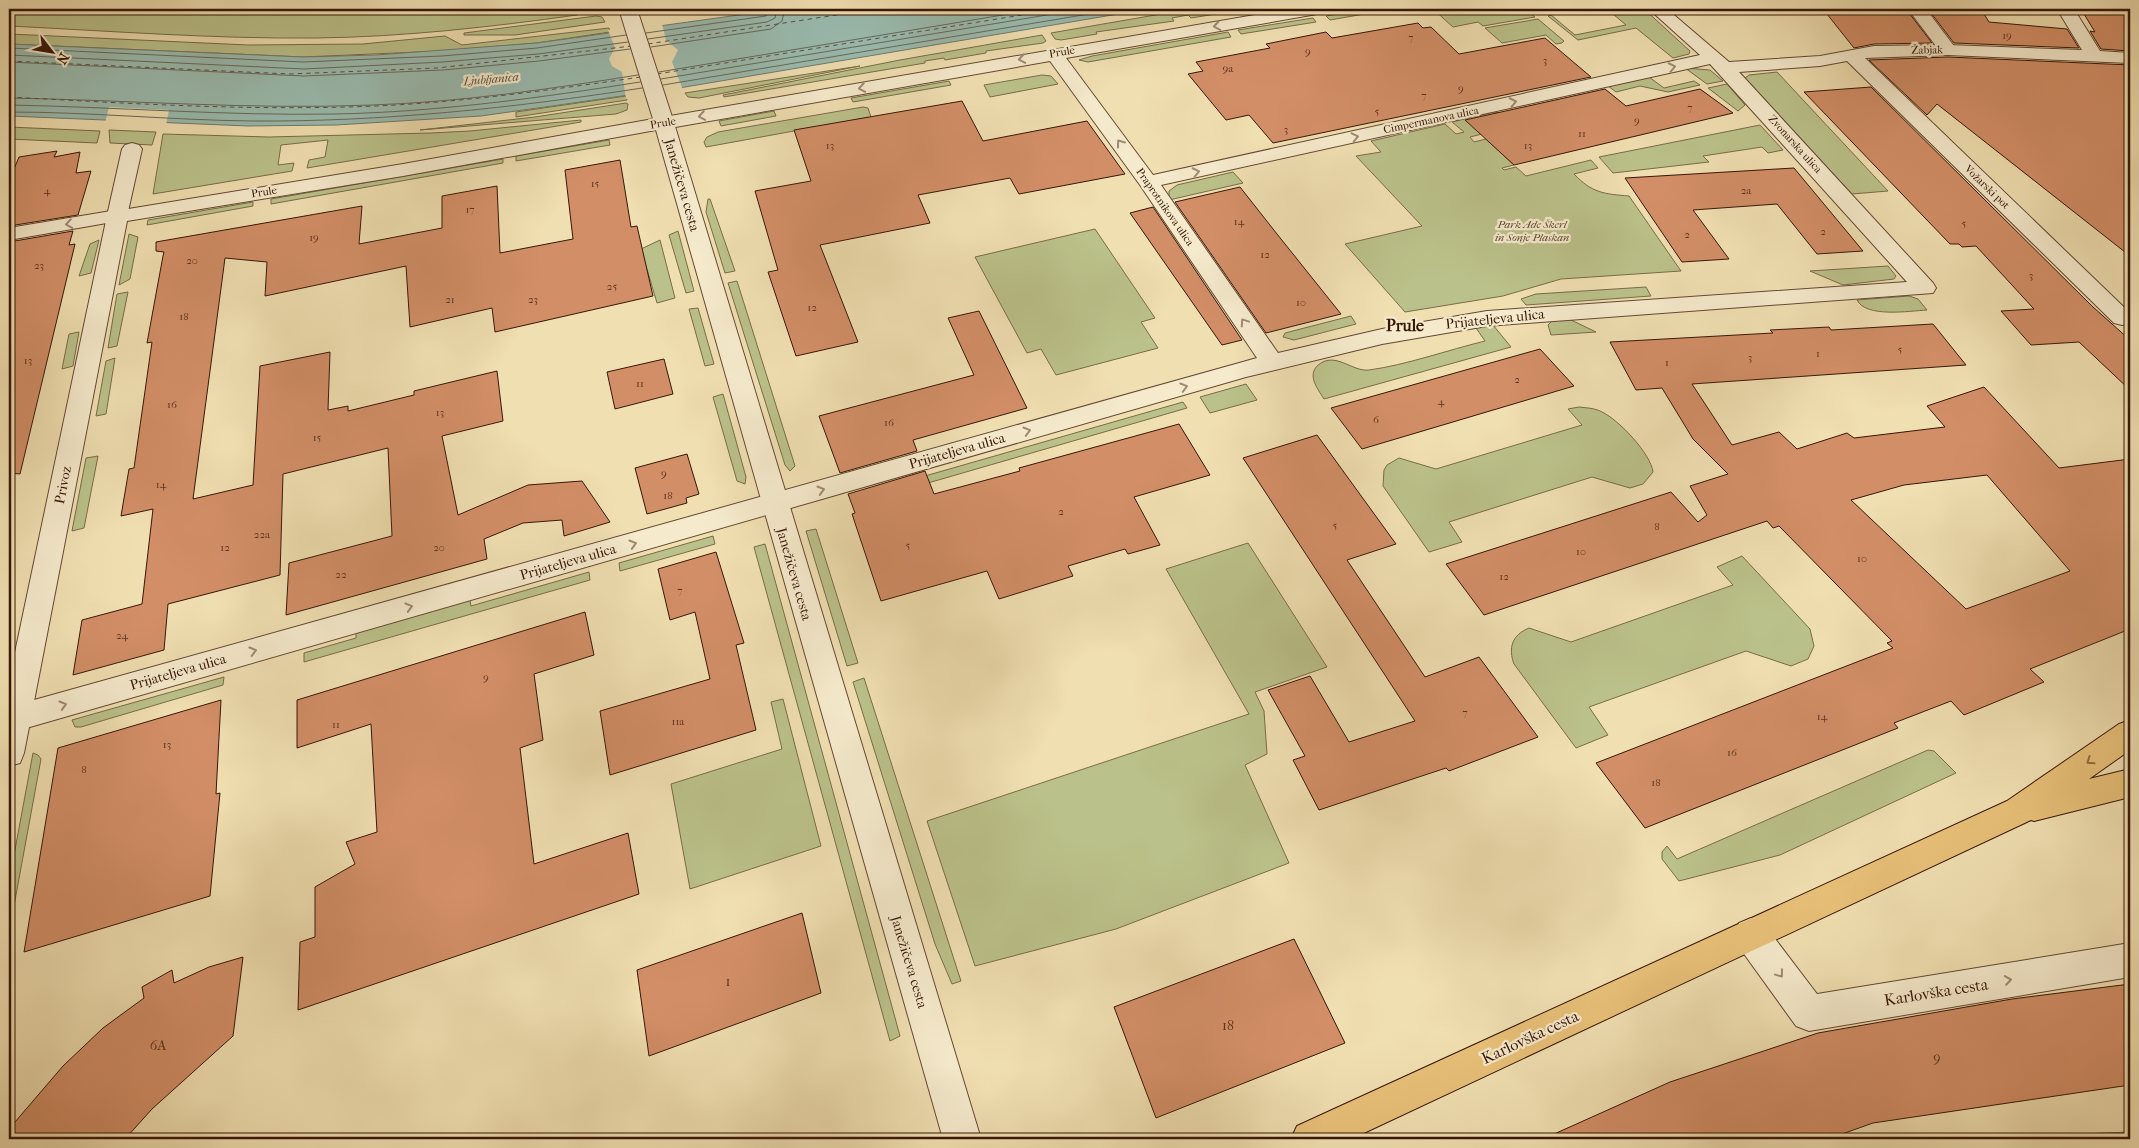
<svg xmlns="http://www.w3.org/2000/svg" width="2139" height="1148" viewBox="0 0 2139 1148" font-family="'IM FELL French Canon',serif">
  <rect width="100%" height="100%" fill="#f0dfb1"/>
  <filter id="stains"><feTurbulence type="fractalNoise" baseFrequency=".004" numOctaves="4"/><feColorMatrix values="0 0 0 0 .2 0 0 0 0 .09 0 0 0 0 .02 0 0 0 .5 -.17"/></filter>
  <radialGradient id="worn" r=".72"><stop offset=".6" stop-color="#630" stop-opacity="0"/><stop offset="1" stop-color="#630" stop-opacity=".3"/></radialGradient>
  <g fill="#bbc18a" stroke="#796c48">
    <path d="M 9,9 L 60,9 L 132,13 L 520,9 L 520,11 L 571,9 L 581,12 L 577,15 C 491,27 403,37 316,38 C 214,39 111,31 9,26 Z"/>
    <polygon points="1190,9 1247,9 1191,18 1188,15 1172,18 1174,21 1096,32 1097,34 1061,40 1055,39 1051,33"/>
    <polygon points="1367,9 1393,9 1330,20 1326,16"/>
    <polygon points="1433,9 1525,9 1535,17 1483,26 1478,22 1453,27"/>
    <polygon points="1607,9 1644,9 1690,51 1689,54 1673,58 1636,28 1578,40 1548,16 1551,15 1575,35 1626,25"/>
    <polygon points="596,16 602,17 605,22 515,35 464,35 464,33"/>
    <polygon points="1313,18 1316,22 1241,34 1238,30"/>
    <polygon points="1538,19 1564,41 1562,43 1556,44 1546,35 1502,43 1485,28"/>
    <polygon points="609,28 610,32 537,43 441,51 303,57 9,44 9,34 248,45 363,44 445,36 462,45"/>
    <polygon points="1228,32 1231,37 1088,62 1079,60 1092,56"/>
    <polygon points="1042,35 1046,41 1043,43 986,51 986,53 945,60 944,58 925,61 925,63 724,97 723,95 900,60"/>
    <polygon points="860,66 699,98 688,97 685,93"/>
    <polygon points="1685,68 1710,70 1723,81 1707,84"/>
    <polygon points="1777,72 1888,191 1852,194 1745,78 1749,75"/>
    <polygon points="1042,75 1051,76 1058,84 990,97 984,85"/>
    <polygon points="1649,77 1664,88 1694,81 1700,85 1668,92 1640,86 1616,92 1608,86"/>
    <polygon points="949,81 951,85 853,102 851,98"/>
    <polygon points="1727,84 1745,105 1738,111 1708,88"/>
    <polygon points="626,96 627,100 516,117 516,112"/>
    <polygon points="626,103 628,104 627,110 616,114 420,130 535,117"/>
    <polygon points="863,107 868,108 871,117 706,147 704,142 707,137 718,132"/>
    <polygon points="774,111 776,116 721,126 719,121"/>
    <path d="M 1494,112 L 1500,113 L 1482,134 L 1470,137 L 1474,142 L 1486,139 L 1514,165 L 1502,168 L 1504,170 L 1516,167 L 1526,176 L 1591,160 L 1598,168 L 1574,174 C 1592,193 1604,194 1629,196 L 1681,271 L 1561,279 L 1503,296 L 1405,312 L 1345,244 L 1422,226 L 1356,156 L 1381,152 L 1371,141 L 1445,124 L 1456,134 L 1464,132 L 1452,122 Z"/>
    <polygon points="581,120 581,122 307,168 309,160 325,157 328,140 281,145 278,165 294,163 292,171 153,194 163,134 269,137 431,133 470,131"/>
    <polygon points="1760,125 1783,150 1768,153 1762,147 1703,156 1709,162 1613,173 1599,157"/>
    <polygon points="9,127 100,131 97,143 9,139"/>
    <polygon points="109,130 156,132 152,145 110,143"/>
    <polygon points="609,140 610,145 516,161 516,156"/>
    <polygon points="503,159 503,163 271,204 271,199"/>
    <polygon points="1233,172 1243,183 1169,200 1169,191 1177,185"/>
    <polygon points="708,199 710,199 735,271 725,273 706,212"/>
    <polygon points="253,202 253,206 147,225 148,220"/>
    <polygon points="1095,229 1155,318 1141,322 1158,348 1056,375 1041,349 1027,353 975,257"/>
    <polygon points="678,231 694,291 686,293 669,235"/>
    <polygon points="129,234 138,237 130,279 119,285"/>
    <polygon points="99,240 91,273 79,276 90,244"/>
    <polygon points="660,240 675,298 657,303 641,249"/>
    <polygon points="1888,266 1896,276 1894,279 1843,285 1810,271"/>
    <polygon points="737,281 795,466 790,471 785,465 728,283"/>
    <polygon points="1646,287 1651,296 1526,305 1521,299 1536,294"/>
    <polygon points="128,292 117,346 108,348 117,294"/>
    <path d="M 1909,296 L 1918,299 L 1927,310 C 1909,311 1866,318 1857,300 Z"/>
    <polygon points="698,308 714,364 705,366 689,309"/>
    <polygon points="1351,316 1356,324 1294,340 1283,337 1285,333"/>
    <polygon points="1567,318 1596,332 1551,335 1548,325 1553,320"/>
    <path d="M 1493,325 L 1511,347 L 1324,399 C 1317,388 1305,373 1321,363 C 1337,353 1353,372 1369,370 C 1406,365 1448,350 1485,341 L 1476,328 Z"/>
    <polygon points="79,332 73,366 62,369 69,334"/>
    <polygon points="115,358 106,414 96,416 106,361"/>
    <polygon points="1246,384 1257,400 1210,413 1200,397"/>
    <polygon points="723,394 746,477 745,484 737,481 713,397"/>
    <polygon points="1183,402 1187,408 928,483 925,476"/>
    <path d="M 1579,407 C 1587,408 1595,408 1602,412 C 1619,420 1651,454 1653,472 L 1643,484 L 1630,488 L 1592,477 L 1449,522 L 1462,542 L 1429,552 L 1383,486 L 1384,470 L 1387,465 L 1399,458 L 1436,469 L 1582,425 L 1568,409 Z"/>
    <polygon points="98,456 84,528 72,531 86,458"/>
    <polygon points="816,529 858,663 847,666 806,531"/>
    <polygon points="713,536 715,544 620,571 619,563"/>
    <polygon points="1248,543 1327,667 1255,692 1264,711 1267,754 1245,765 1289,863 1116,929 975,966 927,821 1249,714 1166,569"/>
    <polygon points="765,544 900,1036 890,1041 754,547"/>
    <path d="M 1742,556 L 1810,629 L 1814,646 L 1808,659 L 1791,666 L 1746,651 L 1589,707 L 1608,735 L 1576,748 L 1514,664 C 1508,648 1512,635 1529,628 L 1571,642 L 1733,585 L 1717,567 Z"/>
    <polygon points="589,572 590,580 304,662 304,653 356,638 356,632 470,600 471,606"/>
    <polygon points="224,677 223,685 81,727 75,727 72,720"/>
    <polygon points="864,678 958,972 961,981 952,984 935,944 853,682"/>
    <polygon points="783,699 821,846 690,889 671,784 782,749 771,702"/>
    <polygon points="1928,750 1934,751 1956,773 1780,855 1679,881 1662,859 1662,852 1667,846 1677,859"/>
    <polygon points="33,753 38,755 41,759 9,933 9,882"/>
    <polygon points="2130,1132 2130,1139 2068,1139 2082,1134"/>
  </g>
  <polygon fill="#9abcb0" stroke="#727a6c" points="782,9 1148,9 685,87 481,116 336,125 248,126 9,116 9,44 303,57 376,55 537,43"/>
  <g fill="#f0dfb1">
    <polygon points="662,24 666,40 678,50 672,62 683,90 626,99 622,72 612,66 609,59 615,48 608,30"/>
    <polygon points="109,107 169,110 166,125 105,123"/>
  </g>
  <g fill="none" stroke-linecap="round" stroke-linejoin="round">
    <g stroke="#68695c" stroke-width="1">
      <polyline points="646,33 766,16 771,9"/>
      <polyline points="648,39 767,22 775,18 777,9"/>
      <polyline points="651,47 771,29 782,21 785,9"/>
      <polyline points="9,48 303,62 442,56 537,48 626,35"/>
      <polyline points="9,55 304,69 442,62 538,54 628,42"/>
      <polyline points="9,62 304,76 443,70 539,61 630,49"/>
      <polyline points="659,72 1039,9"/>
      <polyline points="661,79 1083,9"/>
      <polyline points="663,85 1119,9"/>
      <path d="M 9,98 C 130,100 251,110 372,105 C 461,102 550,89 638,75"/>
      <path d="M 9,105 C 118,107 226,116 335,114 C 437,112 539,98 640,82"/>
      <path d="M 9,112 C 90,112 170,120 251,121 C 382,122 513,108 642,88"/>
    </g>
    <g stroke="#5a5042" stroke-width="1" stroke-dasharray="4.5 4" stroke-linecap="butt">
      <polyline points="648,44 875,9"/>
      <polyline points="9,61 290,74 437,68 632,46"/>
      <polyline points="657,74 1059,9"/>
      <path d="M 9,97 C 121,103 233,110 345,107 C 444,105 543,91 641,77"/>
    </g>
  </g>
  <g fill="#d28e67" stroke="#371607" fill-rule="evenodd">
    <polygon points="1823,9 1906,9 1932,43 1874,44 1854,48"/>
    <polygon points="1928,9 1981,9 1989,22 2067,29 2079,48 1954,43"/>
    <polygon points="2081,9 2130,9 2130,51 2101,49 2090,31 2095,32"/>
    <polygon points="1418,23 1423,28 1431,27 1459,54 1545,38 1591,77 1273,143 1249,115 1226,120 1188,74 1203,71 1196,62 1270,48 1266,44 1326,32 1332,38"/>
    <polygon points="1948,57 2130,65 2130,256 1937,104 1927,115 1869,60"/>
    <polygon points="1871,87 2093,307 2130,340 2130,390 2079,342 2031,345 2001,311 2034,309 1976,246 1962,247 1959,244 1950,244 1804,92"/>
    <polygon points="1605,89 1626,106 1700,89 1733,113 1514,165 1465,120"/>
    <polygon points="962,101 983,141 1087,121 1125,174 1019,194 1010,178 918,195 930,223 820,245 858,342 796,356 768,272 778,270 755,191 811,181 794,130"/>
    <polygon points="57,151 54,157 80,152 76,173 91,171 78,215 9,226 9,181 19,157"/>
    <polygon points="620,160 631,227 637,226 653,296 495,332 492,308 410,327 406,266 265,296 267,262 225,258 193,499 253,485 260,366 330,352 328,410 348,406 348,411 414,395 414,391 497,371 503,421 442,436 458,515 528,485 582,481 610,522 564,536 562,520 523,523 484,539 487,559 286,615 289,563 392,536 388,448 283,474 280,575 168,604 164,650 73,675 82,620 142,604 153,509 121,516 129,469 134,468 152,342 147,343 163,256 164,252 156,251 156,242 362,206 359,244 442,228 442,196 497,186 500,253 573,239 565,170"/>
    <polygon points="1794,168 1863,251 1817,254 1777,204 1693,210 1729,259 1682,262 1625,178"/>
    <polygon points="1240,187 1277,234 1341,314 1266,333 1175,202"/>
    <polygon points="1153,207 1242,340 1222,345 1130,213"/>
    <polygon points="73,231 69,245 75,244 20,474 9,473 9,242"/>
    <polygon points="979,311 1027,408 913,440 917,451 840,473 819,416 974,375 948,318"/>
    <path d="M 1933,324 L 1966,365 L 1692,384 L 1732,445 L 1779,432 L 1797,449 L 1847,433 L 1854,438 L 1945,427 L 1927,406 L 1984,387 L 2059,468 L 2130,459 L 2130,629 L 2030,669 L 2044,682 L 1964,715 L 1951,701 L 1894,723 L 1898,728 L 1645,828 L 1596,763 L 1893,648 L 1887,643 L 1892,641 L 1779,526 L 1773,528 L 1767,521 L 1484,615 L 1446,564 L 1671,492 L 1698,522 L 1707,515 L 1690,486 L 1728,474 L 1693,439 L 1662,388 L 1636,390 L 1610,342 L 1773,333 L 1770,330 L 1829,327 L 1831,330 ZM 1987,475 L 2070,571 L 1966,609 L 1851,500 L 1904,485 Z"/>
    <polygon points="1540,349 1574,386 1362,449 1331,408"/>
    <polygon points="664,359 673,394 615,409 607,372"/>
    <polygon points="1179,424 1210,475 1134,497 1160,545 1128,554 1125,549 1068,566 1073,576 999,599 987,571 881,601 852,514 855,513 848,494 925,471 934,494 1020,471 1019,468"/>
    <polygon points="1317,435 1396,544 1347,560 1425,677 1479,657 1538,737 1449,771 1446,768 1319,810 1293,760 1305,756 1268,690 1310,676 1349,742 1415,721 1243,458"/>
    <polygon points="687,454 699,494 686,498 687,503 647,514 635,468"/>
    <polygon points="716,552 744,643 736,645 756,730 610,775 600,711 710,679 695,612 670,620 658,569"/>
    <polygon points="585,612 594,655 534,674 543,740 520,748 534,864 628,833 639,894 298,1010 300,942 315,937 315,887 355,864 346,842 377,832 371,724 297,748 297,700"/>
    <polygon points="221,700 216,794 220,793 210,896 24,952 58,748"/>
    <polygon points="802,913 821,993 649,1056 637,970"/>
    <polygon points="1294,939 1345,1043 1156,1118 1114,1007"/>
    <polygon points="243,957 233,1036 152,1109 125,1139 9,1139 9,1129 63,1066 103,1028 144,998 142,987 172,970 174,983 209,967"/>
    <polygon points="2130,984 2130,1085 1873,1123 1828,1139 1543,1139 1670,1082 1818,1033 2012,999"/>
  </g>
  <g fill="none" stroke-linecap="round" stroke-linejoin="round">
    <defs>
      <g id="pedestrian">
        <polygon points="1908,9 1926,9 1957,50 1954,54 1942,54"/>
        <polygon points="132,143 139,145 142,149 127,216 124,220 117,222 110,220 107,216 122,149 125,145"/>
      </g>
      <g id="minor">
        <path d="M 1289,9 L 1326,9 L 1323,13 L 1317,14 L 1066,58 L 1153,175 L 1700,55 L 1649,9 L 1667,9 L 1729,62 L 1820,56 L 1874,46 L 1948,45 L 2082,50 L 2057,9 L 2074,9 L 2100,51 L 2130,53 L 2130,63 L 1948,55 L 1865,58 L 2130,313 L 2130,323 L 2122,325 L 2114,323 L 1847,61 L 1820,66 L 1739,72 L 1933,283 L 1936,288 L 1933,293 L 1487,326 L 1382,344 L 1246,377 L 9,733 L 9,707 L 1257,358 L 1140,185 L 1050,61 L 664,129 L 657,127 L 654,123 L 657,119 L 664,117 ZM 1710,64 L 1907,282 L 1487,311 L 1382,329 L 1278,353 L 1161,185 Z"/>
        <polygon points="117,210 124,212 127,216 124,220 9,240 9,228"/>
        <polygon points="1751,918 1763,923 1817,994 2130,943 2130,977 1809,1031 1796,1026 1739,947 1734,935 1739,923"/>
      </g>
      <polygon id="tertiary" points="619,9 637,9 674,123 981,1139 943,1139 656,130 403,176 127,221 24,753 20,763 9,766 9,681 107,216 110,212 403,164 653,119"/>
      <polygon id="primary" points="2130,720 2130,750 2089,779 2130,769 2130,797 2034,821 2031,820 1351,1139 1291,1139 1297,1126 2007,801 2119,724"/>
    </defs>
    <use href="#pedestrian" stroke="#654832" stroke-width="2"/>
    <use href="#minor" stroke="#654832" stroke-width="2"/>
    <use href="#tertiary" stroke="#654832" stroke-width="2"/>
    <use href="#primary" stroke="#371607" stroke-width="2"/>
    <use href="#pedestrian" fill="#f5eacc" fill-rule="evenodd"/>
    <use href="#minor" fill="#f5eacc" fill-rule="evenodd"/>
    <use href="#tertiary" fill="#f5eacc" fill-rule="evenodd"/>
    <use href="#primary" fill="#e8c078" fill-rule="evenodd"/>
  </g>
  <defs><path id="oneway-chevron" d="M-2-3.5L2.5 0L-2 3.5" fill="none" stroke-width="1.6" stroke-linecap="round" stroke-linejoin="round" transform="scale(1.25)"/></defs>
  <g stroke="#a08b73">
    <use href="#oneway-chevron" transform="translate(1217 26) rotate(170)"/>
    <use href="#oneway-chevron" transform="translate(1022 59) rotate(170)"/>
    <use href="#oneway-chevron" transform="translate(1672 67) rotate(-12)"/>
    <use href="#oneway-chevron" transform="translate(862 88) rotate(170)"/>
    <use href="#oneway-chevron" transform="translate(1513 102) rotate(-12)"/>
    <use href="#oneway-chevron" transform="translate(702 116) rotate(170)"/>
    <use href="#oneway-chevron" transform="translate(1355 137) rotate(-13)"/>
    <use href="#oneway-chevron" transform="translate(1120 143) rotate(-126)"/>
    <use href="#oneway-chevron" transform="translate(1196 172) rotate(-12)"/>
    <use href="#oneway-chevron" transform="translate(69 224) rotate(171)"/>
    <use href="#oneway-chevron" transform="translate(1244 322) rotate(-124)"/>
    <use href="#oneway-chevron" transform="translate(1184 387) rotate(-16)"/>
    <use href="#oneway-chevron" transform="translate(1027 431) rotate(-16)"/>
    <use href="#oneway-chevron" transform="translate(821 490) rotate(-16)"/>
    <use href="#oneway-chevron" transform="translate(633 544) rotate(-16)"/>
    <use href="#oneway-chevron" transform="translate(409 607) rotate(-16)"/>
    <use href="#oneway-chevron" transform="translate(253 651) rotate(-16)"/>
    <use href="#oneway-chevron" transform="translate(63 705) rotate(-16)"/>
    <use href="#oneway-chevron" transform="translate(1780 974) rotate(53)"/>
    <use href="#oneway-chevron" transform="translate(2008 980) rotate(-9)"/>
  </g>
  <use stroke="#906b40" href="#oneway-chevron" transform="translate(2090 761) rotate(145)"/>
  <g text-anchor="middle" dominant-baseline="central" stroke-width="4.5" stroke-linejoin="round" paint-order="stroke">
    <g font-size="11" fill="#5e341f">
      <text x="2007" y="35">19</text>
      <text x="1411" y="37">7</text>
      <text x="1308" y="51">9</text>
      <text x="1545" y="60">3</text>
      <text x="1228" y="68">9a</text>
      <text x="1461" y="88">9</text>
      <text x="1424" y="95">7</text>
      <text x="1690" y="107">7</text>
      <text x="1377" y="111">5</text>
      <text x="1637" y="120">9</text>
      <text x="1286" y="129">3</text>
      <text x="1582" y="133">11</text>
      <text x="830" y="145">13</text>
      <text x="1528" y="145">13</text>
      <text x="595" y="183">15</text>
      <text x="47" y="190">4</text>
      <text x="1746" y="190">2a</text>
      <text x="470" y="209">17</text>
      <text x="1239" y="221">14</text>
      <text x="1964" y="223">5</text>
      <text x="1823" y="231">2</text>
      <text x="1687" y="234">2</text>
      <text x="314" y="237">19</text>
      <text x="1265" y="254">12</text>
      <text x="192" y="260">20</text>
      <text x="39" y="265">23</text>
      <text x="2031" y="275">3</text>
      <text x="612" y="286">25</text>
      <text x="450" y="299">21</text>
      <text x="533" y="299">23</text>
      <text x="1301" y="302">10</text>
      <text x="812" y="307">12</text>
      <text x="184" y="316">18</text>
      <text x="1900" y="349">5</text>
      <text x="1818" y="353">1</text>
      <text x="1750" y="357">3</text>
      <text x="28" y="360">13</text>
      <text x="1667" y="362">1</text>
      <text x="1517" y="379">2</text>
      <text x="640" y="383">11</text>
      <text x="1441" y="401">4</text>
      <text x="172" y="404">16</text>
      <text x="440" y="412">13</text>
      <text x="1376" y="419">6</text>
      <text x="889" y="422">16</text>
      <text x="317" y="437">15</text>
      <text x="664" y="473">9</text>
      <text x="161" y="484">14</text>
      <text x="668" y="495">18</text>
      <text x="1061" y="511">2</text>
      <text x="1335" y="525">5</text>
      <text x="1657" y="526">8</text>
      <text x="262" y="534">22a</text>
      <text x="908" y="545">5</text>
      <text x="225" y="547">12</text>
      <text x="439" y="547">20</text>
      <text x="1581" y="551">10</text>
      <text x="1862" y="558">10</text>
      <text x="341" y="574">22</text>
      <text x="1504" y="576">12</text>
      <text x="680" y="590">7</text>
      <text x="122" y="635">24</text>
      <text x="486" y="677">9</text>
      <text x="1465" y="712">7</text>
      <text x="1822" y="716">14</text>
      <text x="678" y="721">11a</text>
      <text x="336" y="724">11</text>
      <text x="167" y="744">13</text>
      <text x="1732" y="752">16</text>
      <text x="84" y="769">8</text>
      <text x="1656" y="782">18</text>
    </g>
    <g font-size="11" fill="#371607" stroke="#f5eacc">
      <text transform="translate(1927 50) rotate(-1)">Žabjak</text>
      <text transform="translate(1062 52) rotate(-10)">Prule</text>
      <text transform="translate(1431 120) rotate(-12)">Cimpermanova ulica</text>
      <text transform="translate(663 123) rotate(-10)">Prule</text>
      <text transform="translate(1795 144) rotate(48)">Zvonarska ulica</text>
      <text transform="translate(1987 187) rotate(44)">Vožarski pot</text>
      <text transform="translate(264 192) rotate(-9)">Prule</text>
      <text transform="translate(1165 207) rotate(55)">Praprotnikova ulica</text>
    </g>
    <g font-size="11" font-style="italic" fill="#5f492e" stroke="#f5eacc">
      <text x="1532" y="224">Park Ade Škerl<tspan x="1532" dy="13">in Sonje Plaskan</tspan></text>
    </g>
    <g font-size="12" font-style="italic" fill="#5a5042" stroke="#f5eacc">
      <text transform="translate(491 79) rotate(-5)">Ljubljanica</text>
    </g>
    <g font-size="14" fill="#371607" stroke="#f5eacc">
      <text transform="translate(682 185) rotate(74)">Janežičeva cesta</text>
      <text transform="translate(1495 319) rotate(-6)">Prijateljeva ulica</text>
      <text transform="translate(957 451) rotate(-16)">Prijateljeva ulica</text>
      <text transform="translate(63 485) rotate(-79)">Privoz</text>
      <text transform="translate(568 562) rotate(-16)">Prijateljeva ulica</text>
      <text transform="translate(794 574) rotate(74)">Janežičeva cesta</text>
      <text transform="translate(178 672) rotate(-16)">Prijateljeva ulica</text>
      <text transform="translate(909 962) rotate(73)">Janežičeva cesta</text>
    </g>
    <g font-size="14" fill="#5e341f">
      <text x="728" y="981">1</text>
      <text x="1228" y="1025">18</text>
      <text x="158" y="1045">6A</text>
      <text x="1937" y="1057">9</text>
    </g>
    <g font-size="16" font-weight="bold" fill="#371607" stroke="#f5eacc">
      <text x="1405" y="325">Prule</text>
    </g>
    <g font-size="16" fill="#371607" stroke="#f5eacc">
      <text transform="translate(1936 992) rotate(-9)">Karlovška cesta</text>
      <text transform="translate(1530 1037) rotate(-25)">Karlovška cesta</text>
    </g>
  </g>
  <rect width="2139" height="1148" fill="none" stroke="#f0dfb1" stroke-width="30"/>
  <rect x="10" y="10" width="2119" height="1128" fill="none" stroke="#371607" stroke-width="2.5"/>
  <rect x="15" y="15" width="2109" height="1118" fill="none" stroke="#371607"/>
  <g transform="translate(52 52) rotate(121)" stroke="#f5eacc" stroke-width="4" paint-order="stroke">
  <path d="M0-4L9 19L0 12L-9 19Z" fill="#371607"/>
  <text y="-8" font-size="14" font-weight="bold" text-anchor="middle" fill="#371607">N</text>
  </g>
  <rect width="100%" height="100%" filter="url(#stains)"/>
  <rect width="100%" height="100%" fill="url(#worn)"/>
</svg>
